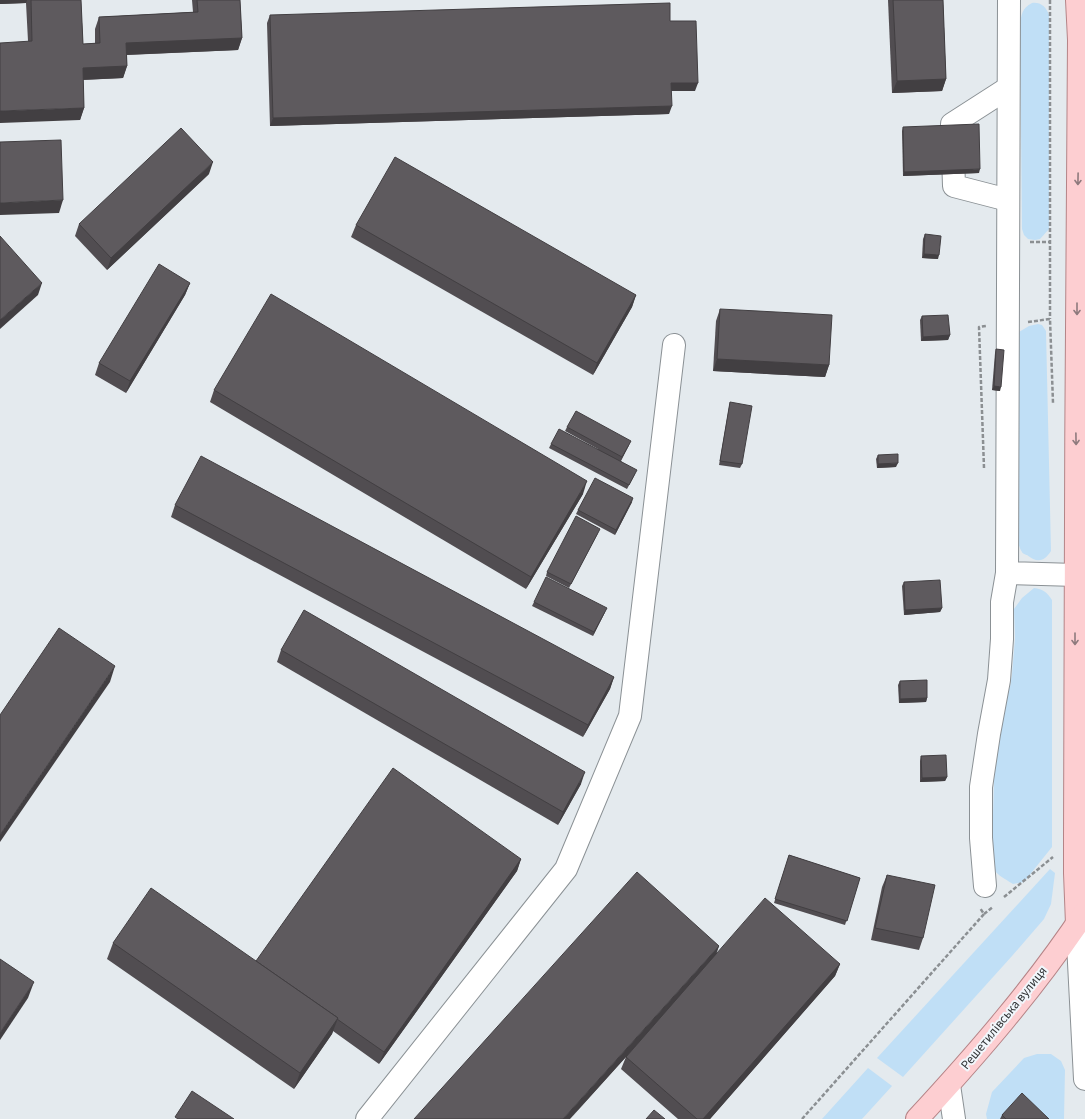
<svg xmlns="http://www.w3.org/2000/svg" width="1085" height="1119" viewBox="0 0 1085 1119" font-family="'Source Sans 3',sans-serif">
  <rect width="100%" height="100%" fill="#e4eaee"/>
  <g fill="#c0dff6">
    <path d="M 1032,3 C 1041,2 1046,7 1049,15 L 1049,229 L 1040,239 L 1035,240 L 1028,239 L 1024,235 L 1022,229 L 1020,26 C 1021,15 1022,8 1032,3 Z"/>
    <path d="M 1038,324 L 1042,325 L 1046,331 L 1051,551 C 1044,562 1037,563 1027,555 C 1026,555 1022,553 1022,552 C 1018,546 1018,539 1018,533 L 1019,332 L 1029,326 Z"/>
    <path d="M 1034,588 C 1043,589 1047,592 1052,600 L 1052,847 L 1024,882 L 1013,884 C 994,872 993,874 992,851 L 995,746 L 1001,704 L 1010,687 L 1012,674 L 1015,638 L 1014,609 L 1022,598 Z"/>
    <polygon points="1050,869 1055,873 1051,904 1044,919 1012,956 903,1077 877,1058"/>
    <polygon points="1037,1054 1051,1054 1061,1061 1065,1070 1064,1119 1032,1119 1018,1105 1004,1119 987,1119 986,1114 992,1092 1024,1058"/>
    <polygon points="868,1068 892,1086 862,1119 822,1119"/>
  </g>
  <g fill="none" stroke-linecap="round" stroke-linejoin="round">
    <defs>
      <g id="minor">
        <polyline points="1009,0 1007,573 1076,575"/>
        <polyline points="1008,88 952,124 954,186 1008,200"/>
        <polyline points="985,886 981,838 981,787 989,734 999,680 1002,639 1002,602 1007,573"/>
        <polyline points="1077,924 1085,1079"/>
        <polyline points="949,1085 954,1119"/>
        <polyline points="367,1119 566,869 630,716 674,345"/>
      </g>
      <g id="major">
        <path d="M 1077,924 L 1075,873 L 1075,839 C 1075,573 1077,306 1079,40 L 1077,0"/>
        <path d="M 917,1119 C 977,1054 1036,986 1085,912"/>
      </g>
    </defs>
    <use href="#minor" stroke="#8b9195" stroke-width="24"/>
    <use href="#major" stroke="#b58487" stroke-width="24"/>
    <g stroke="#8b8f92" stroke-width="2.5" stroke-dasharray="4 2" stroke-linecap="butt">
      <polyline points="1050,0 1050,319"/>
      <polyline points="1030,242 1050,242"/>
      <polyline points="1028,322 1050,319 1053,403"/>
      <polyline points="984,468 979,327 986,326"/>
      <polyline points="1004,897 1053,857"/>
      <polyline points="984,914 993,907"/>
      <polyline points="802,1119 984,914 980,908"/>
    </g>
    <use href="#minor" stroke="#fff" stroke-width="22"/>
    <use href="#major" stroke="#fdced1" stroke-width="22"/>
  </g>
  <g fill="#514d51">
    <polygon points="0,0 81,0 83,44 95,43 95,29 99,17 193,12 192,0 240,0 242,38 238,50 127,55 127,66 123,78 83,80 84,108 80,120 28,41 26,3 0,4"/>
    <polygon points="888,0 943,0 946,79 942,91 892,93"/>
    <polygon points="270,15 670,21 695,91 671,91 669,114 270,126 267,23"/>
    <polygon points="903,127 979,173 903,176 902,131"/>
    <polygon points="209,174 107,270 75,236 79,224"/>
    <polygon points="356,225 636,295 632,307 593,375 351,237"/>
    <polygon points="925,234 938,259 922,258 923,239"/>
    <polygon points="190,283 185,295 126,393 95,375 99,363"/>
    <polygon points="720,309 829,365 825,377 713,371 716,321"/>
    <polygon points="922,316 950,335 948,340 921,341 920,320"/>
    <polygon points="996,349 1000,391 992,390 995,353"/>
    <polygon points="214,390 583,494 526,589 210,402"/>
    <polygon points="730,402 742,464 740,468 719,465 729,407"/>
    <polygon points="567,427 629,445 621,461 635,474 627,489 549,448 551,444 598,449 565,431"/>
    <polygon points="878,455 896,467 877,468 876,459"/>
    <polygon points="632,502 615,535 576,514 578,510"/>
    <polygon points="175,505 614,677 610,689 583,737 171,517"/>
    <polygon points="598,533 569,588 546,576 547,572"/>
    <polygon points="904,582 942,608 940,612 904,615 902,586"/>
    <polygon points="534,602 605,612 593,636 532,606"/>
    <polygon points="281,650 581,784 558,825 277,662"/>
    <polygon points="900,681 927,698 926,702 899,703 898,685"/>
    <polygon points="921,756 947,777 945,781 920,782 920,761"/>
    <polygon points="789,855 860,878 845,925 774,903"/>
    <polygon points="521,859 517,871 379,1064 333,1031 332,1034 294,1089 107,959 113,943 256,961"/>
    <polygon points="887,875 923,938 919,950 871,940 882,887"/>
    <polygon points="719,946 716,953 840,964 835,976 710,1119 678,1119 621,1069 626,1057 570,1119"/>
    <polygon points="1002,1115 1049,1119 1000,1119"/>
  </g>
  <g fill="#423f42">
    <polygon points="0,0 27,0 26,3 0,4"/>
    <polygon points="242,38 238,50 122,55 126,43"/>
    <polygon points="127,66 123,78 78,80 83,68"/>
    <polygon points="946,79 942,91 892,93 897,81"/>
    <polygon points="671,83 698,83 695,91 668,91"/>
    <polygon points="672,106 669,114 270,126 273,118"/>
    <polygon points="84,108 80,120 0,123 0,111"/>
    <polygon points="213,162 209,174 107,270 111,258"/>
    <polygon points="980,169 979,173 903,176 904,172"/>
    <polygon points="63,200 59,213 0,215 0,203"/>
    <polygon points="924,254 939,255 938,259 922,258"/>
    <polygon points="42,283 38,295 0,329 0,320"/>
    <polygon points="190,283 185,295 126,393 130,381"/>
    <polygon points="636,295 632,307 593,375 597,363"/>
    <polygon points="950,335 948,340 921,341 923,337"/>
    <polygon points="717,359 829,365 825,377 713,371"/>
    <polygon points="994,386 1001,387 1000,391 992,390"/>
    <polygon points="631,441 629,445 620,462 622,457"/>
    <polygon points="898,463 896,467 877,468 878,464"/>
    <polygon points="587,481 583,494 526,589 531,577"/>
    <polygon points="633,498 632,502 615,535 616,530"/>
    <polygon points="607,608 593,636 594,632"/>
    <polygon points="942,608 940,612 904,615 905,610"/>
    <polygon points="115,666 110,682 0,842 0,835"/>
    <polygon points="614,677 610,689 583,737 588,725"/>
    <polygon points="927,698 926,702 899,703 900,699"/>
    <polygon points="585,772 581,784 558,825 563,812"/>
    <polygon points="947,777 945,781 920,782 922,778"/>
    <polygon points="521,859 517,871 379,1064 384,1052"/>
    <polygon points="719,946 715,958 570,1119 563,1119"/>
    <polygon points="840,964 835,976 710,1119 703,1119"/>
    <polygon points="34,982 28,998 0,1040 0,1033"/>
    <polygon points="338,1018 332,1034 294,1089 300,1073"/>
  </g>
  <g fill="#5e5a5e" stroke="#423f42">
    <polygon points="31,0 81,0 83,44 100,43 99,17 198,12 197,0 240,0 242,38 126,43 127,66 83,68 84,108 0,111 0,43 32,41"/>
    <polygon points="893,0 943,0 946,79 897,81"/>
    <polygon points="670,3 670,21 696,21 698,83 671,83 672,106 273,118 270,15"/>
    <polygon points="979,124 980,169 904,172 903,127"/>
    <polygon points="181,128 213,162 111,258 79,224"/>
    <polygon points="61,140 63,200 0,203 0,142"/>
    <polygon points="395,157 636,295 597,363 356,225"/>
    <polygon points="925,234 941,236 939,255 924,254"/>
    <polygon points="0,236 42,283 0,320"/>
    <polygon points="159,264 190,283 130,381 99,363"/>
    <polygon points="271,294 587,481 531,577 214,390"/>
    <polygon points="720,309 832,315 829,365 717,359"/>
    <polygon points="948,315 950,335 923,337 922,316"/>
    <polygon points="996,349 1004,350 1001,387 994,386"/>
    <polygon points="730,402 752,406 742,464 720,461"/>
    <polygon points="576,411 631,441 622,457 567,427"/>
    <polygon points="559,429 637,470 629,485 551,444"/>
    <polygon points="898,454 898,463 878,464 878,455"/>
    <polygon points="201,456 614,677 588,725 175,505"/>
    <polygon points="595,478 633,498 616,530 578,510"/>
    <polygon points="576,516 600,529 571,584 547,572"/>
    <polygon points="546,577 607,608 594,632 534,602"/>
    <polygon points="940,580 942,608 905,610 904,582"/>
    <polygon points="304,610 585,772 563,812 281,650"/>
    <polygon points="59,628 115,666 0,835 0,715"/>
    <polygon points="927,680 927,698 900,699 900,681"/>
    <polygon points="946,755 947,777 922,778 921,756"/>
    <polygon points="393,768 521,859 384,1052 337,1019 338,1018 256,961"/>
    <polygon points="789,855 860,878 847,921 775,899"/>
    <polygon points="637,872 719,946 563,1119 414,1119"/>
    <polygon points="887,875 935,885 923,938 875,928"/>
    <polygon points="151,888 338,1018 300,1073 113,943"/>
    <polygon points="765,898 840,964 703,1119 697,1119 626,1057"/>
    <polygon points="0,959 34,982 0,1033"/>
    <polygon points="192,1091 234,1119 178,1119 175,1117"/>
    <polygon points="1022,1093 1049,1119 1006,1119 1002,1115"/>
    <polygon points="654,1110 665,1119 646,1119"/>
  </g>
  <defs><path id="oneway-shaft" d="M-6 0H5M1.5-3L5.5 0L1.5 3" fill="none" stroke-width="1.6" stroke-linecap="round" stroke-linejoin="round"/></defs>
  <g stroke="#8e7a7d">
    <use href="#oneway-shaft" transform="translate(1078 179) rotate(91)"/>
    <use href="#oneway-shaft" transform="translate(1077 309) rotate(90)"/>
    <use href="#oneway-shaft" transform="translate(1076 439) rotate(89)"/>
    <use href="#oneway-shaft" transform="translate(1075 639) rotate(90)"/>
  </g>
  <g text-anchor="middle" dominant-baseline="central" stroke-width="4" stroke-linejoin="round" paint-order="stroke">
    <g font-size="13" fill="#343638" stroke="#f1f7fc">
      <text transform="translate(1004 1018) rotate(-51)">Решетилівська вулиця</text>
    </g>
  </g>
</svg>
